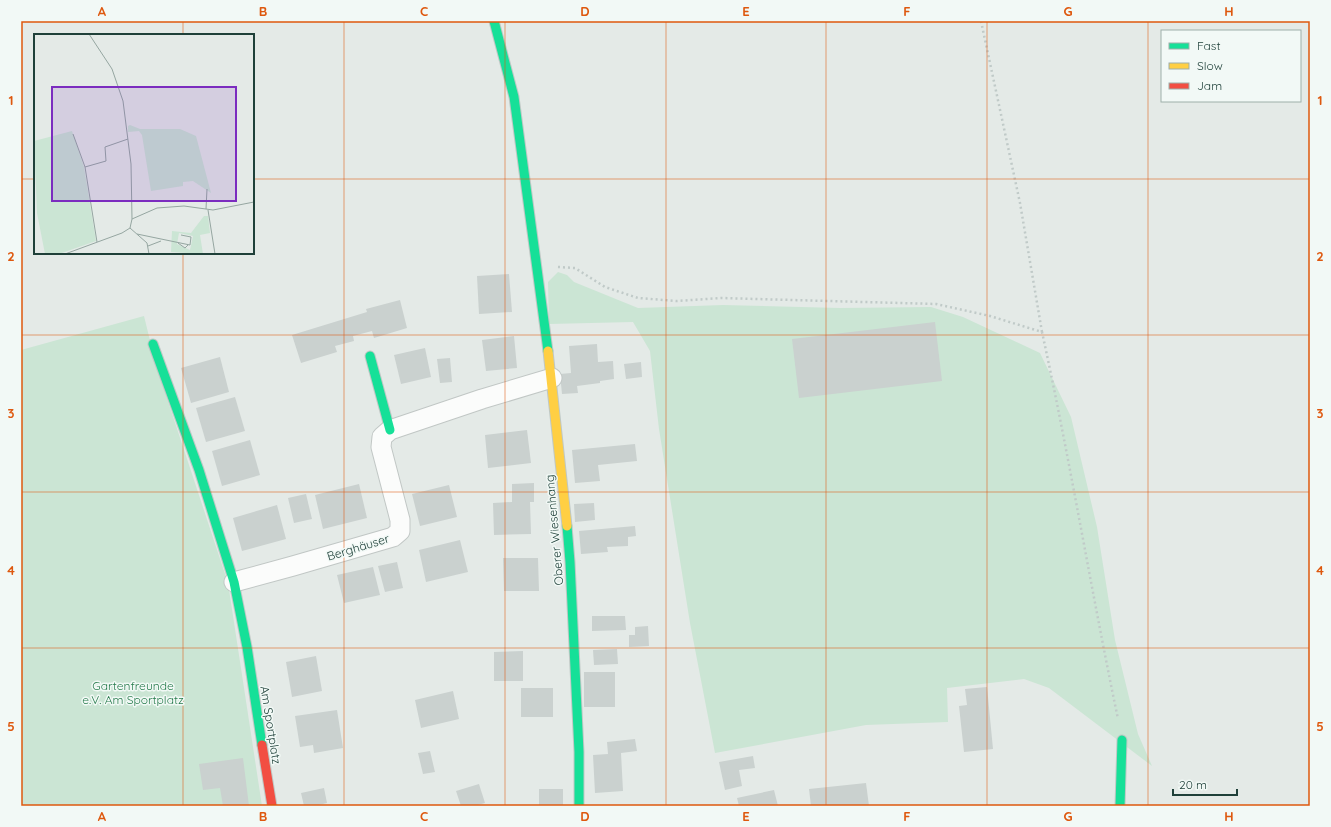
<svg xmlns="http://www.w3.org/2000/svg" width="1331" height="827" viewBox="0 0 1331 827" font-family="Quicksand,sans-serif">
  <rect width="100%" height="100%" fill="#e4eae7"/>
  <g fill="#cbe5d4">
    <polygon points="558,272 567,275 574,282 638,308 723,305 840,308 931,307 963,317 1040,353 1071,417 1097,527 1115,640 1138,734 1152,766 1049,688 1024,679 947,688 948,722 866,725 715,753 690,623 659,429 650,351 633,322 549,324 548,282"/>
    <polygon points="144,316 156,365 228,583 262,806 21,806 21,350"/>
  </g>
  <g fill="#cad1cf">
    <polygon points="509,274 512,312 479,314 477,276"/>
    <polygon points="400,300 407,328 374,338 372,331 353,336 354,341 335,346 337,352 301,363 292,335 367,312 366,309"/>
    <polygon points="935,322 942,381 799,398 792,339"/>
    <polygon points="514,336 517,368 486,371 482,340"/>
    <polygon points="597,344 598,362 613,361 614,379 600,381 600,383 577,386 578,393 562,394 560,374 571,373 569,346"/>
    <polygon points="425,348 431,377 401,384 394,355"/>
    <polygon points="220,357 229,392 191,403 181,368"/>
    <polygon points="450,358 452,382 440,383 437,359"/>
    <polygon points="641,362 642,377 626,379 624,364"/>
    <polygon points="235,397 245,431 206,442 196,408"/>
    <polygon points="527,430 531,463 488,468 485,435"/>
    <polygon points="250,440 260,475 222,486 212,451"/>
    <polygon points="635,444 637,461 598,465 600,481 575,483 572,450"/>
    <polygon points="534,483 534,502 530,502 531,534 494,535 493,503 512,502 512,484"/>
    <polygon points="359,484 367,518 323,529 315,495"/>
    <polygon points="449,485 457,517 420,526 412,494"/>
    <polygon points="306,494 312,519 294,523 288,498"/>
    <polygon points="594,503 595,520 575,522 574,504"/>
    <polygon points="277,505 286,539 242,551 233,518"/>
    <polygon points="635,526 636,536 628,537 628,546 607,547 608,552 581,554 579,531"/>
    <polygon points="460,540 468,572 426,582 419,550"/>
    <polygon points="503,558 538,558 539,591 504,591"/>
    <polygon points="397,562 403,588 385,592 378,566"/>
    <polygon points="373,567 380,595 344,603 337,575"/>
    <polygon points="592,616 625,616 626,630 592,631"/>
    <polygon points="648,626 649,646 629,647 629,635 635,635 635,627"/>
    <polygon points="617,649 618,664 594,665 593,650"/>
    <polygon points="523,651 523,681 494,681 494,652"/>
    <polygon points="316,656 322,691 292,697 286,662"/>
    <rect x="584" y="672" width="31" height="35"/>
    <polygon points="987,687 993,749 964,752 959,706 967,705 965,689"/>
    <rect x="521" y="688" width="32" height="29"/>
    <polygon points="453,691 459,719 421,728 415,700"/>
    <polygon points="337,710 343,748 314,753 313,745 300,747 295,716"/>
    <polygon points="635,739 637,751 621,753 623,791 595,793 593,755 608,754 607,742"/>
    <polygon points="430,751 435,772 423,774 418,753"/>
    <polygon points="753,756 755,768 739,770 742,786 725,790 719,762"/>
    <polygon points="243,758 249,806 223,806 220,788 203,790 199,764"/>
    <polygon points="866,783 869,806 811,806 809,789"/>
    <polygon points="479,784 485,803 474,806 461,806 456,791"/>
    <polygon points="324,788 327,803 314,806 304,806 301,793"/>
    <rect x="539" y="789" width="24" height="17"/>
    <polygon points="774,790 778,806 739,806 737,798"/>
  </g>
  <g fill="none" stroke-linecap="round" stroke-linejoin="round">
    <defs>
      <polyline id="street" points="234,582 293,566 393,537 400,531 400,520 381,447 382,437 390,430 482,399 552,378"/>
      <g id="fast">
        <polyline points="494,21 514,97 548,351"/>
        <polyline points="153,344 199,470 234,582 247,647 262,745"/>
        <polyline points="370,356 390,430"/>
        <polyline points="567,526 570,562 579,752 579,806"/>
        <polyline points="1120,806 1122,740"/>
      </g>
      <polyline id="slow" points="548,351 567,526"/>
      <polyline id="jam" points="262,745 272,806"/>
    </defs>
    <use href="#street" stroke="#c1c7c5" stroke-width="21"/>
    <use href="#fast" stroke="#bfc8c5" stroke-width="11"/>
    <use href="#slow" stroke="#bfc8c5" stroke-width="11"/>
    <use href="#jam" stroke="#bfc8c5" stroke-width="11"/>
    <g stroke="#c0cac8" stroke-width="2.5" stroke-dasharray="2 3" stroke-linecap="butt">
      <polyline points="981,21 1020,203 1042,332"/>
      <path d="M 558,267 L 575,268 L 605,287 L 638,298 L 677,301 L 721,298 L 936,304 L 990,316 L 1042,332 C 1070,460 1091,590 1118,719"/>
    </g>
    <use href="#street" stroke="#fbfcfb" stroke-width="19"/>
    <use href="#fast" stroke="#16e098" stroke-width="9"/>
    <use href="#slow" stroke="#ffcf43" stroke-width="9"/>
    <use href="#jam" stroke="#f24e42" stroke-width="9"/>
  </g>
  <path fill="none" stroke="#de580e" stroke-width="1" stroke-opacity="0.55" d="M 183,21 L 183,35M 344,21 L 344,806M 505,21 L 505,806M 666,21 L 666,806M 826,21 L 826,806M 987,21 L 987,806M 1148,21 L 1148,806M 21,179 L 35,179M 253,179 L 1310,179M 183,253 L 183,806M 21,335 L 1310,335M 21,492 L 1310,492M 21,648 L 1310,648"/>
  <g text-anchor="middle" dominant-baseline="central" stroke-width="3" stroke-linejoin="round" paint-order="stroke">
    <g font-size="12" fill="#1f4039" stroke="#f2f9f6">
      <text transform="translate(554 530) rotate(-95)">Oberer Wiesenhang</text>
      <text transform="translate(358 547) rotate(-17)">Berghäuser</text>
      <text transform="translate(271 725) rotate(81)">Am Sportplatz</text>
    </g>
    <g font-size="12" fill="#257b4b" stroke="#f2f9f6">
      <text x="133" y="685">Gartenfreunde<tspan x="133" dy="14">e.V. Am Sportplatz</tspan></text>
    </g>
  </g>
  <g transform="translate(34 34)">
    <rect width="220" height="220" fill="#e4eae7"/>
    <path d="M 96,91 L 106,95 L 146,95 L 162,102 L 177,159 L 159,147 L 149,148 L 149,152 L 117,157 L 108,101 L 105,97 L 94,98 L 94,92 ZM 38,97 L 50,133 L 62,207 L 25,220 L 11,220 L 3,179 L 0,107 ZM 170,182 L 174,182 L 176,199 L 166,201 L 169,220 L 137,218 L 138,197 L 157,199 ZM 145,199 L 159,202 L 156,216 L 143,210 Z" fill="#cbe5d4" fill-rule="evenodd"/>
    <path fill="none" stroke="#95a6a1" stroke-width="1" d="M 55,0 L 78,35 L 89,67 L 97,130 L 98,185M 39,100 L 51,133 L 63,208M 51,133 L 72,127 L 71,113 L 94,105M 172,175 L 173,155M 174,176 L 181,220M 96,194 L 113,209 L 115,220M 103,200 L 156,211 L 157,203 L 147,201M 144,209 L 151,214 L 154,211M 114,212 L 127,207M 31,220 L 88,199 L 96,194 L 98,185 L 123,174 L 150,172 L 179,176 L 220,168"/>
    <path fill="#7b2cbf" fill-opacity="0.15" stroke="#7b2cbf" stroke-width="2" d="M 18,53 L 202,53 L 202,167 L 18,167 Z"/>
    <rect width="220" height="220" fill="none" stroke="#1f4039" stroke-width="2"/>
  </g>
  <rect width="1331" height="827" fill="none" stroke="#f2f9f6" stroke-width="44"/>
  <rect x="1161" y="30" width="140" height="72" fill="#f2f9f6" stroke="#9eafaa"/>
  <rect x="1169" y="43" width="20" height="6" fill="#16e098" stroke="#9eafaa"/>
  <text x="1197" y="50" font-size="12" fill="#1f4039">Fast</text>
  <rect x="1169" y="63" width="20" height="6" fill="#ffcf43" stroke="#9eafaa"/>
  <text x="1197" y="70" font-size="12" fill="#1f4039">Slow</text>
  <rect x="1169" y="83" width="20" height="6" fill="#f24e42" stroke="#9eafaa"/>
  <text x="1197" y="90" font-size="12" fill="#1f4039">Jam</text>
  <path d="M1173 789v6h64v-6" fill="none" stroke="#1f4039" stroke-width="2"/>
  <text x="1179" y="789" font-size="12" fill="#1f4039" stroke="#f2f9f6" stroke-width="3" paint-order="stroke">20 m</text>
  <rect x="22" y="22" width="1287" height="783" fill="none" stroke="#de580e" stroke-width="1.5"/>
  <g font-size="13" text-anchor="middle" font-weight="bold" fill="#de580e">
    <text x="102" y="16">A</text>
    <text x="263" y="16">B</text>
    <text x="424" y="16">C</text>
    <text x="585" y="16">D</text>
    <text x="746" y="16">E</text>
    <text x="907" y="16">F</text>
    <text x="1068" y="16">G</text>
    <text x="1229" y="16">H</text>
    <text x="11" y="105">1</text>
    <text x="1320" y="105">1</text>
    <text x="11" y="261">2</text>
    <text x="1320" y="261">2</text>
    <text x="11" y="418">3</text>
    <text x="1320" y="418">3</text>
    <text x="11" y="575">4</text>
    <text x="1320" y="575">4</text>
    <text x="11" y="731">5</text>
    <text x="1320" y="731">5</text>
    <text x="102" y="821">A</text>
    <text x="263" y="821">B</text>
    <text x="424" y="821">C</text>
    <text x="585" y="821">D</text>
    <text x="746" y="821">E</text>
    <text x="907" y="821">F</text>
    <text x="1068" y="821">G</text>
    <text x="1229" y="821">H</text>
  </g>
</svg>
